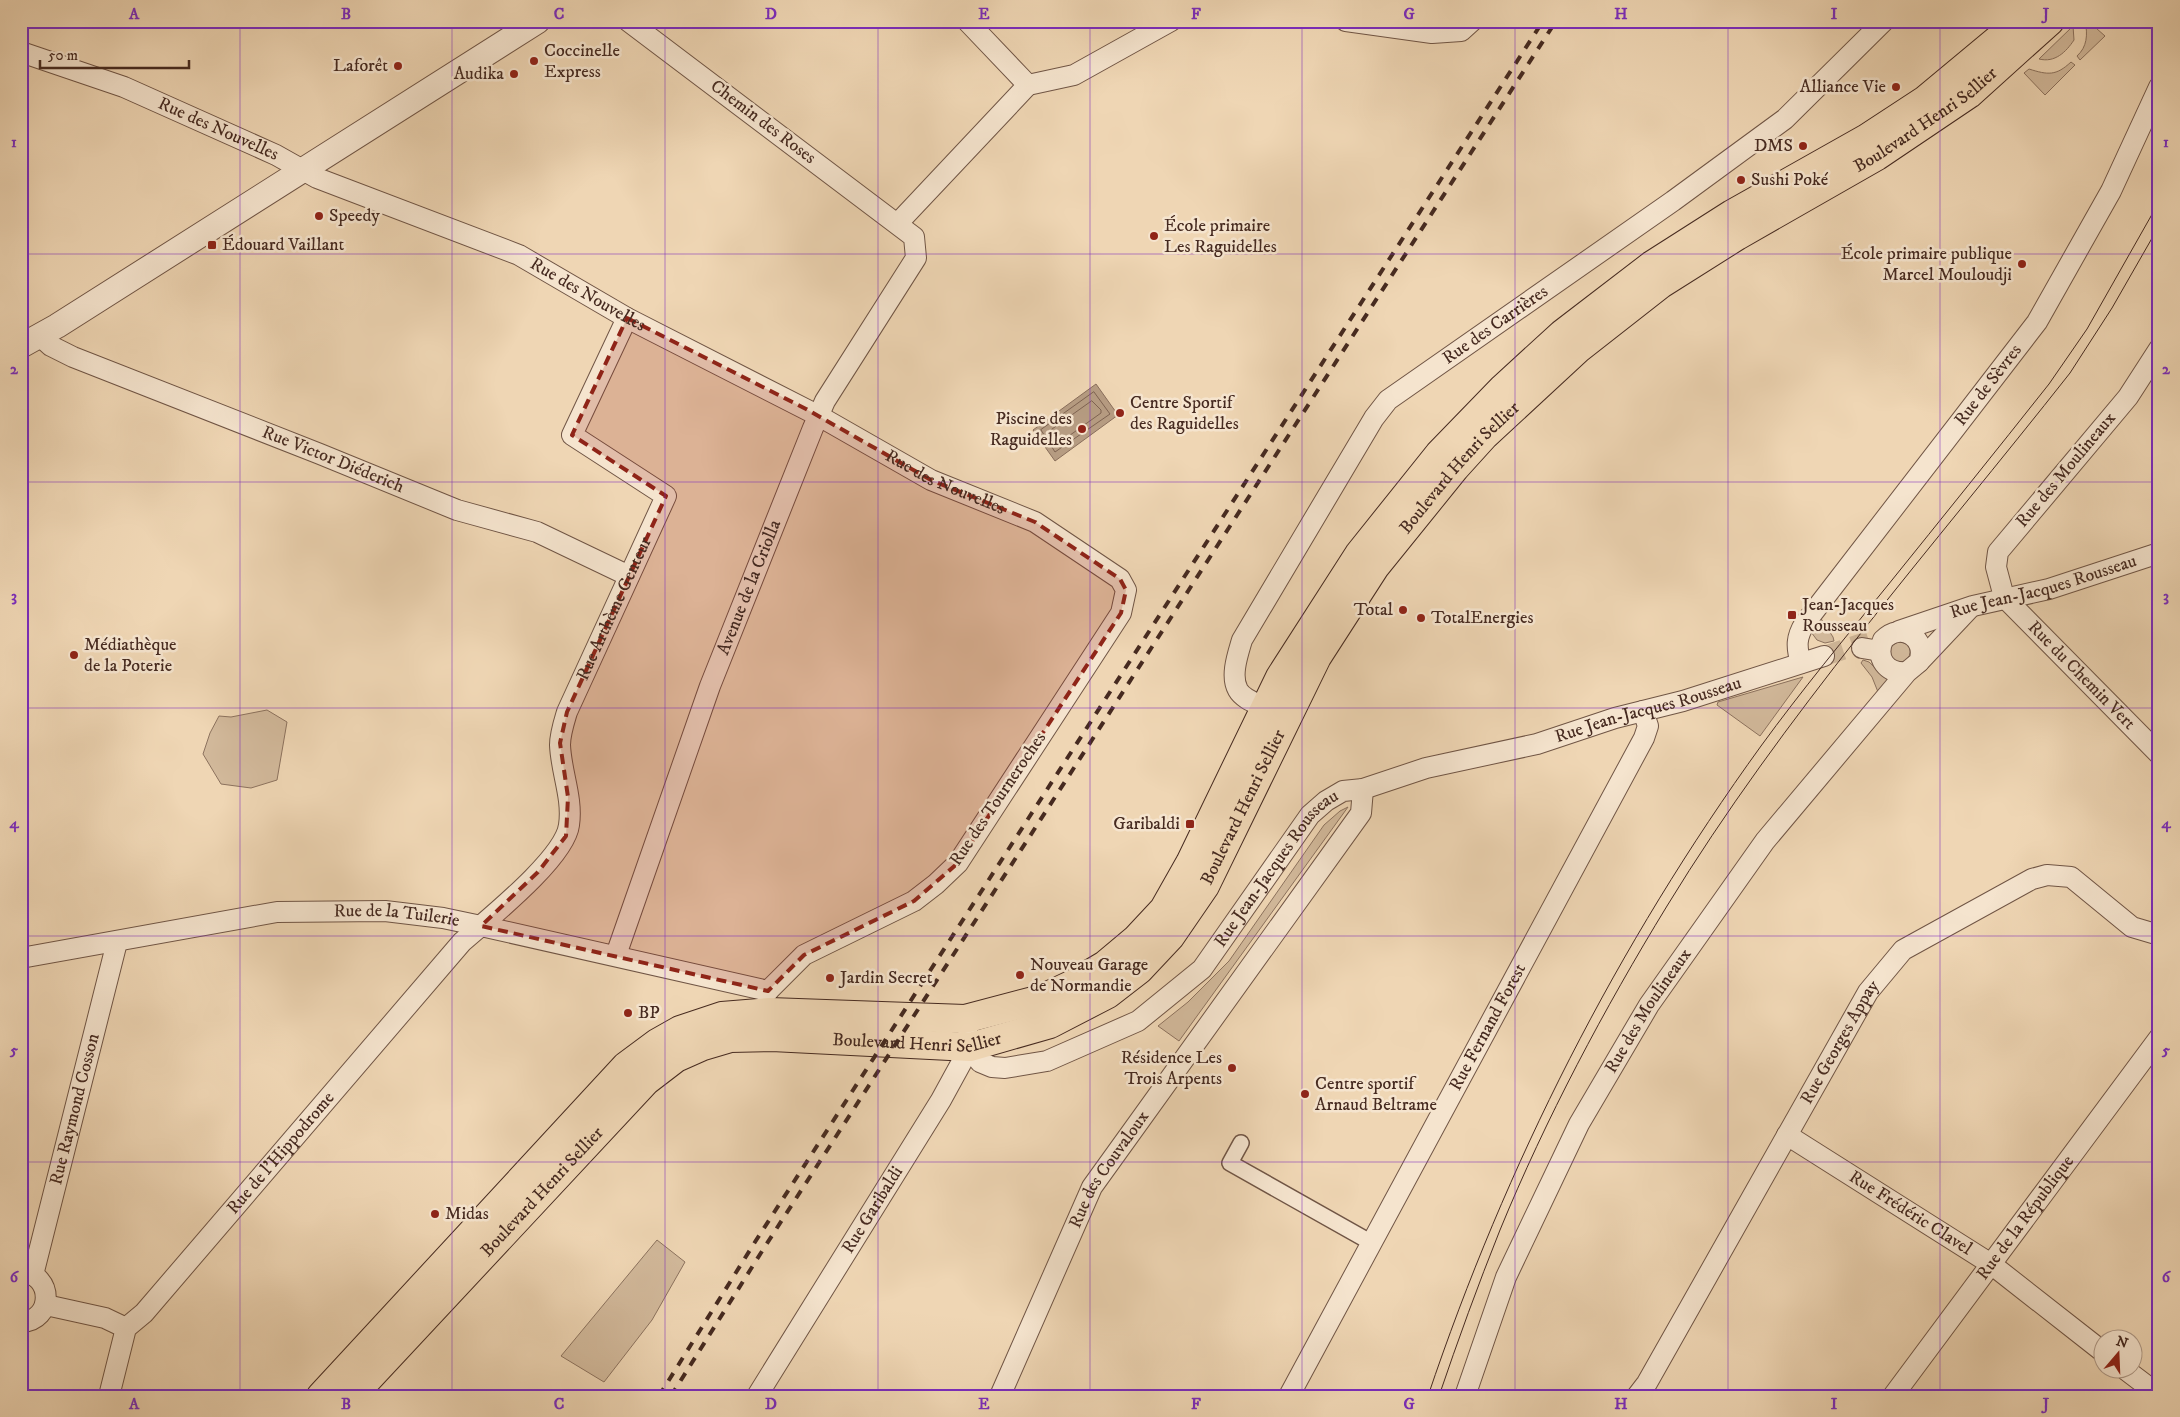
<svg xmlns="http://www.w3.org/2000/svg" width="2180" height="1417" viewBox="0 0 2180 1417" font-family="'IM FELL DW Pica',serif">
  <rect width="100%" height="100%" fill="#efd6b4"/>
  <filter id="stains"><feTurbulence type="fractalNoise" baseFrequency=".004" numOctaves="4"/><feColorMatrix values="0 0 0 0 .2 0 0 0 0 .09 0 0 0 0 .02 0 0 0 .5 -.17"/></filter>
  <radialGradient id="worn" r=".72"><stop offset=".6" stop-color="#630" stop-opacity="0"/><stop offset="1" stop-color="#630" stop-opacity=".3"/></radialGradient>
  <g fill="#d2b99b" stroke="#8c725e">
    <path d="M 2085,21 L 2088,21 L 2105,36 L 2080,60 L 2077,56 C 2087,47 2088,35 2085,21 Z"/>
    <path d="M 2073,26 L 2074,40 C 2066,52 2055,63 2039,59 Z"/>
    <path d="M 2071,62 L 2075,65 L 2045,95 L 2024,73 L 2029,69 C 2048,75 2056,76 2071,62 Z"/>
    <polygon points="1818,614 1833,637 1834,641 1825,643 1817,640 1811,632"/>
    <circle cx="1900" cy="652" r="10"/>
    <polygon points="1863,660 1869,662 1889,681 1878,692 1872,677 1861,663"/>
    <polygon points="1803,677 1760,736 1717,705 1718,702"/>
    <polygon points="267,710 287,722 277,780 251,788 221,784 203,754 210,733 219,716 231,717"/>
    <polygon points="1348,807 1179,1041 1158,1026 1188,1002 1229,961 1324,825 1340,811"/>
    <polygon points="657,1240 685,1262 652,1320 604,1382 561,1356"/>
  </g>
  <polygon fill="#b69c82" stroke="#896e5b" points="1096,384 1118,415 1055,461 1033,430"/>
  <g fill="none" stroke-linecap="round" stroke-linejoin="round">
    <g stroke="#7e6351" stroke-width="1">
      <polygon points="1094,392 1110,414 1055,452 1041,430"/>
      <polygon points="1092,401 1101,410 1101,413 1059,443 1056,443 1050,431"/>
    </g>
    <polyline stroke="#cdb496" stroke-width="20" stroke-dasharray="20 10" stroke-linecap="butt" points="1824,656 1869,641"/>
    <defs>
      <polyline id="pedestrian" points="1241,1143 1230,1163 1372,1243"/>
      <g id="minor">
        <polyline points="967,21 1028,85 1074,75 1171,21"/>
        <polyline points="1346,21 1432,33 1461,31 1472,21"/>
        <path id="s1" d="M 21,52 L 124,87 L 276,155 L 317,178 L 519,255 L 627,318 L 819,416 L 931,480 L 1035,522 L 1120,579 L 1126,590 L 1121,613 L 958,863 L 936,884 L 914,901 L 804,955 L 768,991"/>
        <polyline points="898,223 1028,85"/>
        <path id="s2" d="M 40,336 L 51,346 L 73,357 L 320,454 L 457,510 L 537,532 L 629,576"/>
        <path id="s3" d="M 2159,349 L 2128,397 L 1998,552 L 1996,567 L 2004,597 L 2159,754"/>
        <path id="s4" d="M 1899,631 L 1973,606 L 2049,589 L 2159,553"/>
        <polyline points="1862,648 1880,651"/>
        <polyline points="1919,662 1969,609"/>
        <path id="s5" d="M 1801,663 C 1796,647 1796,637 1805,623 L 2037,322 L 2111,191 L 2159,87"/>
        <path id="s6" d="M 1264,707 C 1256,703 1243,699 1238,690 C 1230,676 1238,654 1242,640 L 1374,418 L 1388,400 L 1673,201 L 1785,119 L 1884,21"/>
        <path id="s7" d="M 616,955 L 710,686 L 813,428 L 825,401 L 916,258 L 914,237 L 628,21"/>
        <path id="s8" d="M 21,958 L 277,912 L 385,911 L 443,918 L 481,926 L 768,991"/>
        <path id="s9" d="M 970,1047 L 980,1062 L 992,1067 L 1005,1068 L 1047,1061 L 1138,1021 L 1202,969 L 1310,815 L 1326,801 L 1343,791 L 1363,789 L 1426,768 L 1537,744 L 1615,718 L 1683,701 L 1824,656"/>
        <path id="s10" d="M 1787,1135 L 1991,1264 L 2102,1351"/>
        <path d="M 21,1272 C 54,1274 54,1321 21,1322"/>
        <path id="s11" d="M 33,1275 L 117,942"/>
        <polyline points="46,1305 105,1318 126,1328"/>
        <polyline points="2126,1370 2159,1395"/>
        <path id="s12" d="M 109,1396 L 126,1328 L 144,1313 L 462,942 C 488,919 565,858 569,825 C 573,798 561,772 560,745 C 560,734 564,722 567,712 L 666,496 L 572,435 L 627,318"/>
        <path id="s13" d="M 757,1396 L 941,1100 L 970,1047 L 968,1035"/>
        <path id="s14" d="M 1000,1396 L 1092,1187 L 1361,813 L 1363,789"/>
        <path id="s15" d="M 1289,1396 L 1644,738 L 1648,726 L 1643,711"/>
        <path id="s16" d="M 1465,1396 L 1506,1277 L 1579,1124 L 1649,1005 L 1765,841 L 1907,672 L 1919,662 C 1928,638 1901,621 1883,640 C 1875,659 1887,674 1907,672"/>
        <path id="s17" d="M 1637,1396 L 1647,1383 L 1868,992 L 1903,950 L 2032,879 L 2047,875 L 2071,877 L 2132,927 L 2159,935"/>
        <path id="s18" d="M 1893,1396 L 2159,1038"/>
      </g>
      <polyline id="tertiary" points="21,346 57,326 538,21"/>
      <g id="primary">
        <polyline points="321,1396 626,1066 657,1043 680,1030 722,1016 770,1012 965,1019 1041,999 1073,984 1105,965 1136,939 1164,909 1190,863 1280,677 1359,554 1439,454 1503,388 1562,334 1652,265 1732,214 1867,138 1925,100 2020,21"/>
        <path id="s19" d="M 352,1396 L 646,1081 L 676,1058 L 703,1046 L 730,1038 L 772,1037 L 970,1047 L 1050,1024 L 1108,994 L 1139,970 L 1170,937 L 1205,886 L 1317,657 L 1375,567 L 1455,468 L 1484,436 L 1578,349 L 1661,284 L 1737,236 L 1877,156 L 1969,94 L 2050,21"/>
      </g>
    </defs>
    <use href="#pedestrian" stroke="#705545" stroke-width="18"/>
    <use href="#minor" stroke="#705545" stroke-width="22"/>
    <use href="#tertiary" stroke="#705545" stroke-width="26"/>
    <use href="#primary" stroke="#462a20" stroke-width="30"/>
    <use href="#pedestrian" stroke="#f5e4ce" stroke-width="15"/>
    <use href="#minor" stroke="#f5e4ce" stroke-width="20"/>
    <use href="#tertiary" stroke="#f5e4ce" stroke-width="24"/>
    <use href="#primary" stroke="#efd6b4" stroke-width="28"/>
    <g stroke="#462a20" stroke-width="1">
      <path d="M 1428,1396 C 1506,1164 1617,945 1761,746 C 1801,691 1845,638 1888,585 C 1942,518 1996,451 2049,384 L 2087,329 L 2159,202"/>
      <path d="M 1439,1396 C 1458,1340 1478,1285 1500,1230 C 1546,1118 1604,1009 1667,906 C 1783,716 1933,547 2070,373 L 2112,308 L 2159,226"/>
    </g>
    <g stroke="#462a20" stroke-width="4" stroke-dasharray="9 9" stroke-linecap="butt">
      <polyline points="659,1396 755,1242 1543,21"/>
      <polyline points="671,1396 764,1248 1556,21"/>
    </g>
  </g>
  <path fill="#8f2418" fill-opacity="0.2" stroke="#8f2418" stroke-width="4" stroke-dasharray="10 6" stroke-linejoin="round" d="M 627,318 L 806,409 L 931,480 L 1035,522 L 1120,579 L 1126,590 L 1121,613 L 958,863 L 914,901 L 804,955 L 768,991 L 481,926 L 538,872 L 566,836 L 568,797 L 560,743 L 567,712 L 666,496 L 572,435 Z"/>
  <path fill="none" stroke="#7b2cbf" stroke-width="1" stroke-opacity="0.55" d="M 240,21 L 240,1396M 452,21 L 452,1396M 665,21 L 665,1396M 878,21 L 878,1396M 1090,21 L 1090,1396M 1302,21 L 1302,1396M 1515,21 L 1515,1396M 1728,21 L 1728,1396M 1940,21 L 1940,1396M 21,254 L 2159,254M 21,482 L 2159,482M 21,708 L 2159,708M 21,936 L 2159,936M 21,1162 L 2159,1162"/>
  <g fill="#8f2418" stroke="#f5e4ce" stroke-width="2">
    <circle cx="534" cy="61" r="5"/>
    <circle cx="398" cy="66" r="5"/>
    <circle cx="514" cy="74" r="5"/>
    <circle cx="1896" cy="87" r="5"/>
    <circle cx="1803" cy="146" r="5"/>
    <circle cx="1741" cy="180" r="5"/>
    <circle cx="319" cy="216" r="5"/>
    <circle cx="1154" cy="236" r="5"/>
    <rect x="207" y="240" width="10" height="10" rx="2.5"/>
    <circle cx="2022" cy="264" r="5"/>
    <circle cx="1120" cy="413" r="5"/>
    <circle cx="1082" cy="429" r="5"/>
    <circle cx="1403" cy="610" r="5"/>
    <rect x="1787" y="610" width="10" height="10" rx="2.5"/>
    <circle cx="1421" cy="618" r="5"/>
    <circle cx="74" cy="655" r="5"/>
    <rect x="1185" y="819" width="10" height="10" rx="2.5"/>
    <circle cx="1020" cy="975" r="5"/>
    <circle cx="830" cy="978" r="5"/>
    <circle cx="628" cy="1013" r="5"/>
    <circle cx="1232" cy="1068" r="5"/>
    <circle cx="1305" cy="1094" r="5"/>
    <circle cx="435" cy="1214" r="5"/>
  </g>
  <g text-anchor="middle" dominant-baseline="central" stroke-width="5" stroke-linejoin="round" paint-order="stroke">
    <g font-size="18" fill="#462a20" stroke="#f5e4ce" text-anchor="start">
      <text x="544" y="51">Coccinelle<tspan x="544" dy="21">Express</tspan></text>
      <text x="388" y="66" text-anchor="end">Laforêt</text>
      <text x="504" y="74" text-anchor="end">Audika</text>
      <text x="1886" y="87" text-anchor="end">Alliance Vie</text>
      <text x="1793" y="146" text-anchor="end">DMS</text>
      <text x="1751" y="180">Sushi Poké</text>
      <text x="329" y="216">Speedy</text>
      <text x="1164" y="226">École primaire<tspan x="1164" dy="21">Les Raguidelles</tspan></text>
      <text x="222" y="245">Édouard Vaillant</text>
      <text x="2012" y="254" text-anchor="end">École primaire publique<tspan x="2012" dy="21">Marcel Mouloudji</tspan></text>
      <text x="1130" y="403">Centre Sportif<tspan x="1130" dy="21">des Raguidelles</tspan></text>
      <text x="1072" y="419" text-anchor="end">Piscine des<tspan x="1072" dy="21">Raguidelles</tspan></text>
      <text x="1802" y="605">Jean-Jacques<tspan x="1802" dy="21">Rousseau</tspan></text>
      <text x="1393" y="610" text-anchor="end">Total</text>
      <text x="1431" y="618">TotalEnergies</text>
      <text x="84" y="645">Médiathèque<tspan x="84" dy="21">de la Poterie</tspan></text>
      <text x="1180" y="824" text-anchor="end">Garibaldi</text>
      <text x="1030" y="965">Nouveau Garage<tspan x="1030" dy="21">de Normandie</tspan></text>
      <text x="840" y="978">Jardin Secret</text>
      <text x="638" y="1013">BP</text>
      <text x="1222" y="1058" text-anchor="end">Résidence Les<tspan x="1222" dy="21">Trois Arpents</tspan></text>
      <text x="1315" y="1084">Centre sportif<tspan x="1315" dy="21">Arnaud Beltrame</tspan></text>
      <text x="445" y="1214">Midas</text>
    </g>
    <g font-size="18" fill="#462a20" stroke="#f5e4ce">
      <text stroke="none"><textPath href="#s19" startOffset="2139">Boulevard Henri Sellier</textPath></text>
      <text transform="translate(763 122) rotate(37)">Chemin des Roses</text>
      <text stroke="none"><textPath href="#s1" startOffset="212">Rue des Nouvelles</textPath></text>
      <text stroke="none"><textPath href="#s1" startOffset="618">Rue des Nouvelles</textPath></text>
      <text stroke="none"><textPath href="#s6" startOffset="495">Rue des Carrières</textPath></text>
      <text stroke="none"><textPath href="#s5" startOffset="342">Rue de Sèvres</textPath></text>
      <text stroke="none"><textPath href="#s2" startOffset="319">Rue Victor Diéderich</textPath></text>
      <text stroke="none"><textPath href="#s19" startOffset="1554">Boulevard Henri Sellier</textPath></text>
      <text transform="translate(2066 470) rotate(-50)">Rue des Moulineaux</text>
      <text stroke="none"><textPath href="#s1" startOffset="1022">Rue des Nouvelles</textPath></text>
      <text stroke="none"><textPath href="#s7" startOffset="391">Avenue de la Criolla</textPath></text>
      <text stroke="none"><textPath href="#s4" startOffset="151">Rue Jean-Jacques Rousseau</textPath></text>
      <text stroke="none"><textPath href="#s12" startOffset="971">Rue Arthème Genteur</textPath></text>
      <text stroke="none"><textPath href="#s3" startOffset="416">Rue du Chemin Vert</textPath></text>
      <text stroke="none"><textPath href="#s9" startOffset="814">Rue Jean-Jacques Rousseau</textPath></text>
      <text transform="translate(998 799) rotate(-56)">Rue des Tourneroches</text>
      <text stroke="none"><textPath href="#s19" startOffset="1149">Boulevard Henri Sellier</textPath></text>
      <text stroke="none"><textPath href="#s9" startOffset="394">Rue Jean-Jacques Rousseau</textPath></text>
      <text stroke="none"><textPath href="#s8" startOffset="380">Rue de la Tuilerie</textPath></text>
      <text stroke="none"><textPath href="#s16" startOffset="428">Rue des Moulineaux</textPath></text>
      <text stroke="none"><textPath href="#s15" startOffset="419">Rue Fernand Forest</textPath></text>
      <text stroke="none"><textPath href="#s19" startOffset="714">Boulevard Henri Sellier</textPath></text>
      <text stroke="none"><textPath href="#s17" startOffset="408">Rue Georges Appay</textPath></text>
      <text stroke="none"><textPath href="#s11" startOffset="171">Rue Raymond Cosson</textPath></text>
      <text stroke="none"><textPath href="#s12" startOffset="304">Rue de l'Hippodrome</textPath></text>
      <text stroke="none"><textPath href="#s14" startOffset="252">Rue des Couvaloux</textPath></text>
      <text stroke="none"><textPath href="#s19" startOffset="279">Boulevard Henri Sellier</textPath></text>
      <text stroke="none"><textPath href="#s13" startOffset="219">Rue Garibaldi</textPath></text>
      <text stroke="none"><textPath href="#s10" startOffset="146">Rue Frédéric Clavel</textPath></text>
      <text stroke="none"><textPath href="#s18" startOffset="222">Rue de la République</textPath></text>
    </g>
  </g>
  <rect width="2180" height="1417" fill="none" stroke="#efd6b4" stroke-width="55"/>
  <g transform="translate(2118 1354) rotate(19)"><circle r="24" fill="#f5e4ce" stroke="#af9a88"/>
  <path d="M0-4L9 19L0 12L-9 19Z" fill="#8f2418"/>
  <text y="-8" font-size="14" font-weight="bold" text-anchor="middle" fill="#462a20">N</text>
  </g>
  <path d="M40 60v8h149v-8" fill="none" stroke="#462a20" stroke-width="2.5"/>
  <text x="48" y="60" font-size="15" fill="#462a20" stroke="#f5e4ce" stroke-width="4" paint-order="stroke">50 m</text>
  <rect x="28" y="28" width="2124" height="1362" fill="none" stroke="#7b2cbf" stroke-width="2"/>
  <g font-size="16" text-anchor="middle" font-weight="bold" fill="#7b2cbf">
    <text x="134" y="19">A</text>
    <text x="346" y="19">B</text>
    <text x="559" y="19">C</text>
    <text x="771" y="19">D</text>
    <text x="984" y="19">E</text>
    <text x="1196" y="19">F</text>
    <text x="1409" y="19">G</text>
    <text x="1621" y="19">H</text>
    <text x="1834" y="19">I</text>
    <text x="2046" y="19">J</text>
    <text x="14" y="147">1</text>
    <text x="2166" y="147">1</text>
    <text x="14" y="374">2</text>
    <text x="2166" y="374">2</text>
    <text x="14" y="601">3</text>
    <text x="2166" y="601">3</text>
    <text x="14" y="828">4</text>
    <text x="2166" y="828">4</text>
    <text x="14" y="1055">5</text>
    <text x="2166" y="1055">5</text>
    <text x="14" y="1282">6</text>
    <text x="2166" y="1282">6</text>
    <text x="134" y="1409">A</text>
    <text x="346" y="1409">B</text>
    <text x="559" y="1409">C</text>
    <text x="771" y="1409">D</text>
    <text x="984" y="1409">E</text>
    <text x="1196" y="1409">F</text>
    <text x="1409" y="1409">G</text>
    <text x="1621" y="1409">H</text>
    <text x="1834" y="1409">I</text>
    <text x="2046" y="1409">J</text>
  </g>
  <rect width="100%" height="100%" filter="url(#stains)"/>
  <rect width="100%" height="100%" fill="url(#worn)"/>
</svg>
